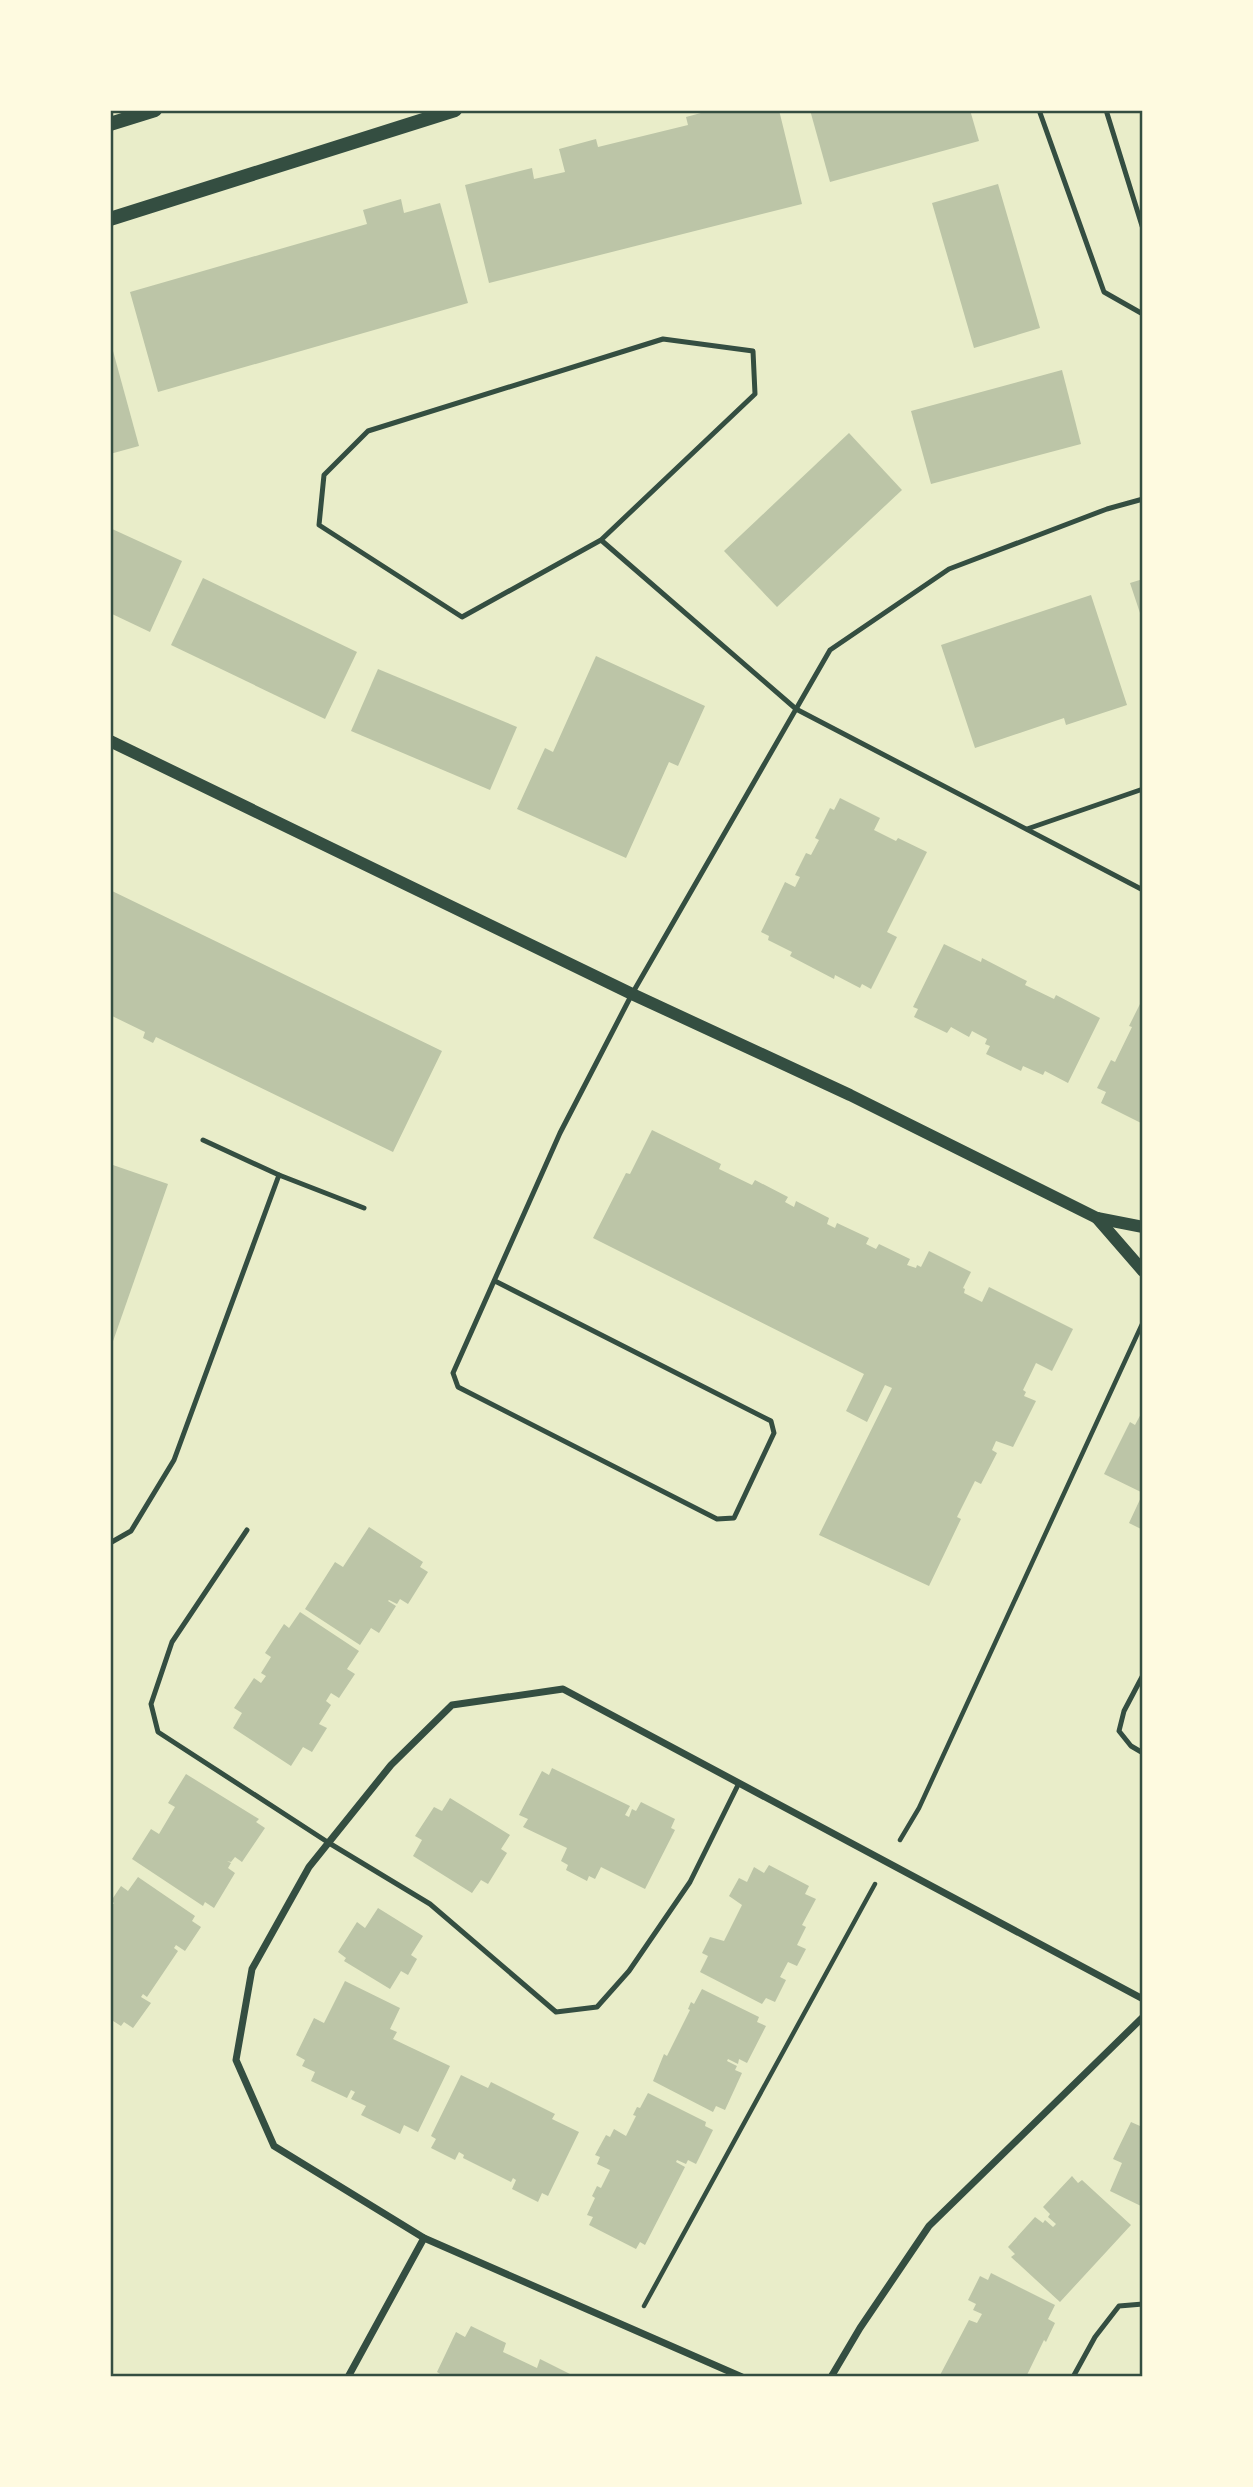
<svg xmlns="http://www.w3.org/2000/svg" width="1253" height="2487" viewBox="0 0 1253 2487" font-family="'Source Sans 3',sans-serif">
  <rect width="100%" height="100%" fill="#e9edc9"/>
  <g fill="#bcc5a7">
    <polygon points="712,110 779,110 802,204 489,283 465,185 532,168 534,179 565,172 559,149 596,139 598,147 688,125 686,117"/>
    <polygon points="810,110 970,110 979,141 830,182"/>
    <polygon points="998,184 1040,328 974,348 932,203"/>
    <polygon points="401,199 404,213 440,203 468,303 158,392 130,292 367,224 363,210"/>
    <polygon points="110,340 139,446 110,454"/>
    <polygon points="1062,370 1081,444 931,484 911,411"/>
    <polygon points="849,433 902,490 777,607 724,551"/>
    <polygon points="110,528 182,561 150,632 110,613"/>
    <polygon points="203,578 357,652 325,719 171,645"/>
    <polygon points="1143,579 1143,619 1142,619 1130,583"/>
    <polygon points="1091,595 1127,705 1066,725 1064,718 975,748 941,645"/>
    <polygon points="596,656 705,706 678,766 669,762 626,858 517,809 545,748 553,752"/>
    <polygon points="378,669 517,727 490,790 351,731"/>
    <polygon points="840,798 880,818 874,830 896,841 898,838 927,852 887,932 897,937 871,989 862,984 860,988 835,975 834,979 790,956 792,952 768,940 769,936 761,932 785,882 795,887 800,877 795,875 806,853 811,855 819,840 815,838 830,808 834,810"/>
    <polygon points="110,890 442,1051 393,1152 156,1037 153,1043 143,1038 145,1032 110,1015"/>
    <polygon points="944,944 981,962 982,958 1027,981 1025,985 1054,999 1056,995 1100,1018 1068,1083 1045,1071 1043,1075 1023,1066 1021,1071 986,1054 990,1046 985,1044 987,1039 972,1031 969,1037 951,1027 947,1033 914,1017 918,1009 913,1007"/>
    <polygon points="1143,998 1143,1124 1101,1103 1106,1092 1097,1088 1111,1060 1115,1062 1132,1027 1129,1026"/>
    <polygon points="652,1130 721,1164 719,1169 752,1185 755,1180 788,1197 785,1202 794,1207 796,1201 829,1218 827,1224 835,1228 837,1223 869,1238 866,1244 876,1249 879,1244 910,1259 907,1265 916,1268 917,1265 921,1267 929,1251 971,1272 963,1288 965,1289 964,1293 982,1302 989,1287 1073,1329 1052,1371 1036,1363 1023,1390 1026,1392 1024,1396 1036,1401 1013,1447 996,1441 992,1450 997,1453 981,1484 975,1481 957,1517 961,1519 929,1586 819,1535 892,1388 885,1385 867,1422 846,1411 864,1374 593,1238 626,1173 630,1174"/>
    <polygon points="110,1164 168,1184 111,1347 110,1347"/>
    <polygon points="1143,1410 1143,1530 1129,1523 1143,1493 1104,1474 1130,1422 1135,1425"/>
    <polygon points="369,1527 423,1562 420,1567 428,1572 408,1604 400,1599 397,1604 389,1600 388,1601 396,1606 379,1633 371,1628 360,1645 305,1609 335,1562 343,1567"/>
    <polygon points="300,1612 359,1651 347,1669 355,1674 339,1698 331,1693 326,1701 331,1705 319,1724 327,1728 312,1752 303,1747 291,1766 233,1728 242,1713 234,1708 254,1678 261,1683 266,1676 261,1673 271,1657 265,1653 284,1624 289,1628"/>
    <polygon points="552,1768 630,1806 625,1815 629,1817 632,1809 636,1811 641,1802 675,1819 671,1828 675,1830 645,1889 601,1867 595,1879 589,1876 587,1881 566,1870 568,1865 561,1861 567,1848 523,1827 528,1819 519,1815 542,1771 549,1775"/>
    <polygon points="186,1774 259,1819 256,1822 265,1828 242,1862 235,1857 231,1862 227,1861 231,1863 228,1868 235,1873 214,1908 205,1902 203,1906 132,1859 151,1829 159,1834 175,1807 168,1803"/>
    <polygon points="450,1798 510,1835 501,1849 507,1853 488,1884 481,1880 472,1893 413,1856 422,1840 415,1836 434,1807 442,1811"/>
    <polygon points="769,1865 809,1886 805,1894 816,1899 802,1925 806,1927 797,1945 806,1949 797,1966 788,1962 780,1977 786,1980 775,2002 766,1998 762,2004 700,1972 708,1956 702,1953 710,1937 724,1941 742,1905 729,1896 739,1878 747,1882 754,1867 764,1873"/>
    <polygon points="138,1877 195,1916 192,1921 201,1927 185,1951 176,1945 174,1948 178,1951 147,1997 143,1994 141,1997 151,2003 133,2028 124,2022 121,2026 110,2019 110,1908 114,1903 111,1901 121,1886 128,1891"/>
    <polygon points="378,1908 423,1936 411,1955 417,1959 408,1975 401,1971 390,1989 344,1961 346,1958 338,1952 357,1922 365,1928"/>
    <polygon points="345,1981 400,2008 390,2029 397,2032 393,2039 450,2066 418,2132 404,2125 400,2134 361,2115 366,2106 351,2099 355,2092 351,2090 347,2098 311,2081 315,2072 302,2066 305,2060 296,2055 314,2018 324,2023"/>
    <polygon points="702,1989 759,2017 757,2022 766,2026 747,2063 739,2059 738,2064 728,2059 727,2061 737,2066 735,2070 742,2073 725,2110 716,2106 713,2112 653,2081 664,2054 667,2056 690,2010 688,2009 691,2002 694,2004"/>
    <polygon points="461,2075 488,2088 491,2082 555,2114 552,2119 579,2132 548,2196 542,2193 538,2202 512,2189 516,2180 513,2178 511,2182 463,2158 464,2155 459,2152 455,2160 431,2148 436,2139 431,2136"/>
    <polygon points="648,2093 706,2122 705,2126 713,2130 696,2164 688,2160 686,2164 677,2160 676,2162 685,2167 645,2245 640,2242 636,2249 589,2225 593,2217 587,2215 595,2198 592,2196 597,2186 601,2188 610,2170 597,2164 600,2157 595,2155 606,2135 610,2137 614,2129 626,2136 636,2116 633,2115 637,2107 640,2108"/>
    <polygon points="1143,2120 1143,2207 1110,2191 1122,2163 1113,2159 1131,2122 1140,2126"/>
    <polygon points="1072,2176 1078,2183 1082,2180 1131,2225 1060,2302 1011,2257 1015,2254 1008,2247 1035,2217 1043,2223 1045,2220 1053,2227 1056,2224 1048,2217 1050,2214 1043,2207"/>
    <polygon points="991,2273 1055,2305 1048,2319 1055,2323 1046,2342 1044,2340 1026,2377 939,2377 969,2320 977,2323 982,2314 973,2310 976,2304 968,2300 980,2276 988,2280"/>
    <polygon points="471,2326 506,2343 503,2352 537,2368 540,2359 576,2377 445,2377 437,2372 456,2332 465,2337"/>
  </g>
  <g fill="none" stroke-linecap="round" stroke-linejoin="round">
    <g stroke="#344e41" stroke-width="4.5">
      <polyline points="900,1840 919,1808 1143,1322"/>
      <polyline points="644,2306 875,1884"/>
    </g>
    <g stroke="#344e41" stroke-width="5">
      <polyline points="1039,110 1104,292 1141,313 1143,309"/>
      <polyline points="1106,110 1143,229"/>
      <polyline points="601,540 462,617 319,525 324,475 368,431 663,339 753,351 755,394 601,540 796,709 1143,890"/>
      <polyline points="1027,829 1143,789"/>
      <polyline points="203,1140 279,1175"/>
      <polyline points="495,1281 771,1421 774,1433 734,1518 717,1519 458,1387 453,1373 560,1133 632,994 830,650 949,569 1107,509 1143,499"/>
      <polyline points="247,1530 172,1642 151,1704 158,1732 329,1843 430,1904 556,2012 597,2007 629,1971 690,1882 738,1785"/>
      <polyline points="110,1543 131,1531 174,1460 279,1175 364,1208"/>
      <polyline points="1143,1675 1124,1711 1119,1731 1131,1746 1143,1753"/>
      <polyline points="1073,2377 1095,2337 1119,2306 1143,2304"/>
    </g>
    <g stroke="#344e41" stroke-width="7">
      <polyline points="348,2377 424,2238"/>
      <polyline points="742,2377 424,2238 274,2146 236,2060 252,1969 309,1867 391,1765 452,1705 563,1689 1143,1999"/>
      <polyline points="831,2377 860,2328 929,2226 1143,2017"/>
    </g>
    <g stroke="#344e41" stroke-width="12">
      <polyline points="110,741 632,994 850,1095 1097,1218 1143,1227"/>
      <polyline points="1097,1218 1143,1271"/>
    </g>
    <g stroke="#344e41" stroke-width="14">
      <polyline points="110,124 155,110"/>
      <polyline points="110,219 455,110"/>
    </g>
  </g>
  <rect width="1253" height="2487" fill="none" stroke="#fefae0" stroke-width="224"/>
  <rect x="112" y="112" width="1029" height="2263" fill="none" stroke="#344e41" stroke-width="2.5"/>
</svg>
